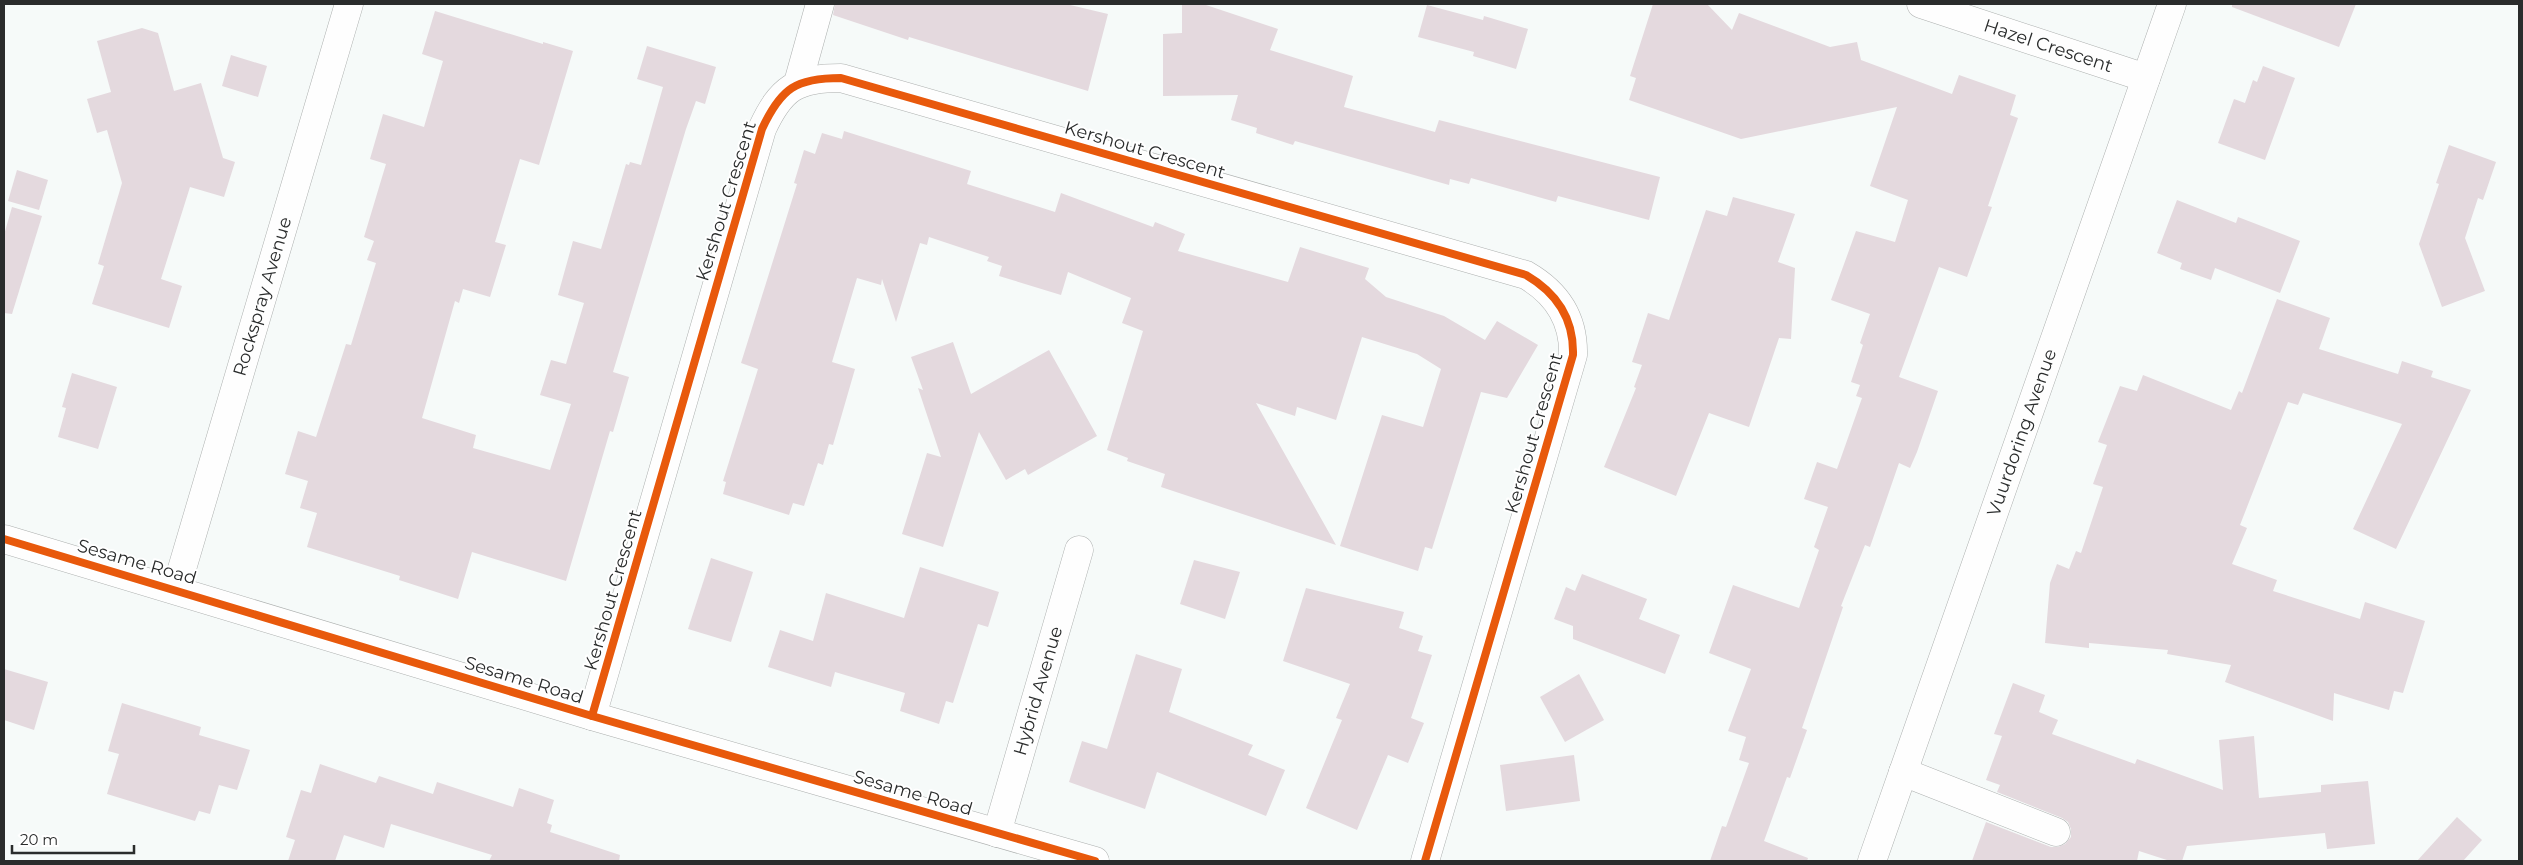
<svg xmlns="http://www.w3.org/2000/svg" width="2523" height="865" viewBox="0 0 2523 865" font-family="Montserrat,sans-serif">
  <rect width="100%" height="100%" fill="#f6faf9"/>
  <g fill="#e4d9de">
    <polygon points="835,4 1066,4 1108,14 1088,91 909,37 908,40 833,15"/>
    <polygon points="1653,4 1707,4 1732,30 1739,13 1830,47 1857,42 1861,60 1952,94 1959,75 2016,95 2010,115 2018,118 1988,206 1992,207 1967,277 1939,267 1899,377 1938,391 1917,452 1910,468 1899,463 1870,547 1865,545 1841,606 1843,607 1802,728 1807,730 1790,778 1787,777 1764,841 1808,858 1807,861 1710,861 1722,826 1726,827 1749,763 1739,760 1746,737 1728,731 1751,669 1709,653 1733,585 1799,608 1819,550 1814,547 1828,507 1804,499 1817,462 1837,469 1862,398 1856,396 1860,385 1851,382 1863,345 1860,343 1870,314 1831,300 1856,231 1895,242 1908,200 1870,186 1897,107 1741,139 1629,100 1636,78 1630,76"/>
    <polygon points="2232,4 2356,4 2339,47 2232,7"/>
    <polygon points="1182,5 1206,5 1278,29 1270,50 1353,76 1344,107 1435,132 1439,120 1660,177 1649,220 1558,196 1556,202 1471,178 1469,184 1450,179 1449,185 1295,141 1293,145 1256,133 1257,128 1231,120 1238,95 1163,96 1163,34 1182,33"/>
    <polygon points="1427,5 1483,20 1484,16 1528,29 1516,69 1473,56 1474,52 1418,37"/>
    <polygon points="435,11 543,44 543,42 573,51 539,165 520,159 495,242 506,245 490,297 463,289 459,303 455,301 422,418 476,435 473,448 550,470 571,404 540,395 551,360 566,364 584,303 558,295 573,241 601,249 626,164 629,165 630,162 641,165 663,87 637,79 647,46 716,67 705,104 696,101 686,129 613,372 629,377 613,432 610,431 566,581 472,552 458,599 399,580 400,576 307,547 317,513 300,508 308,481 285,474 298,431 316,437 346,344 351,345 376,263 367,260 374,241 364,237 386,164 370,159 383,114 424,127 443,61 422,54"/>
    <polygon points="142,28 158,33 174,91 201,83 223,158 235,162 224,197 190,187 161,279 182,286 169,328 92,304 104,266 98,264 122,183 107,130 97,133 87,99 111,92 97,41"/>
    <polygon points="231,55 267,66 258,97 222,86"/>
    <polygon points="2263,66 2295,78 2265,160 2218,143 2234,99 2245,103 2253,80 2257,82"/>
    <polygon points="844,131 971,171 967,184 1055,212 1061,193 1153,227 1155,222 1185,234 1178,251 1288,282 1300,247 1369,268 1365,279 1386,297 1444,316 1485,340 1497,321 1538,345 1507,398 1481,392 1432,549 1425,547 1418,571 1340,546 1382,415 1423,427 1441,369 1417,354 1362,337 1336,420 1297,407 1295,416 1256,403 1336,545 1161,487 1165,474 1127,461 1128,458 1107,450 1143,331 1122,323 1131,298 1068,272 1061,295 999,276 1002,266 987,261 989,257 929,237 927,245 920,243 896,322 882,279 881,285 857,278 832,362 855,369 833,445 829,444 823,465 818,463 804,506 793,503 789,515 723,494 726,482 723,481 758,369 741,363 797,184 794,183 804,150 815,154 822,133 842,139"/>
    <polygon points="2449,145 2496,162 2483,200 2478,198 2465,238 2485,291 2442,307 2419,244 2439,184 2436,183"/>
    <polygon points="17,170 48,180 39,210 8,201"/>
    <polygon points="1733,197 1795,214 1778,262 1795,268 1791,339 1779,338 1749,427 1709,413 1676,496 1604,467 1636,388 1634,387 1642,365 1632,362 1648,313 1669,320 1706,210 1727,216"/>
    <polygon points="2177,200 2236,223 2238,217 2300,241 2280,293 2215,268 2211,280 2180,269 2182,263 2157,253"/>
    <polygon points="12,207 42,216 12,314 4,313 4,235"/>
    <polygon points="2277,299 2330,318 2319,349 2398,374 2402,361 2433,371 2431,377 2471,390 2396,549 2353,529 2402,424 2303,393 2298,405 2288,402 2240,525 2247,528 2232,564 2277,580 2273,591 2360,619 2365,602 2425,621 2403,693 2394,691 2389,710 2334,693 2333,721 2225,682 2231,665 2167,654 2168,650 2089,643 2089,648 2045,643 2050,583 2057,564 2069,569 2076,551 2081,553 2103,487 2093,484 2107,445 2098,442 2120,386 2137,391 2143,375 2231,410 2239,391 2242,393"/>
    <polygon points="953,342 971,394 1049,350 1097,436 1028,475 1025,469 1006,480 979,432 943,547 902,534 927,453 941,457 918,388 923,390 911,357"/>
    <polygon points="72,373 117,387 98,449 58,437 66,408 62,407"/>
    <polygon points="711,558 753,572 731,642 688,629"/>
    <polygon points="1194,560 1240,572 1225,619 1180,604"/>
    <polygon points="920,567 999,592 988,627 978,624 953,703 946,701 939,724 900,711 905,693 835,672 831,687 768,667 780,630 813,641 826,593 904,618"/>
    <polygon points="1582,574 1647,599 1639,619 1680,635 1665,674 1573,639 1573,626 1554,619 1566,587 1575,591"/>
    <polygon points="1306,588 1404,612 1399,628 1423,636 1418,651 1432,655 1411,718 1424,723 1408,763 1388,755 1357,830 1306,808 1342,720 1336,718 1350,684 1283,661"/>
    <polygon points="1136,654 1182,669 1169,712 1253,745 1248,755 1285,770 1266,816 1157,772 1145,809 1069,782 1082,741 1107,749"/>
    <polygon points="4,669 48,682 34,730 4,720"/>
    <polygon points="1579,674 1604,720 1565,742 1540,697"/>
    <polygon points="2013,683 2045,695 2039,712 2058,720 2052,734 2135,764 2137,759 2223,790 2219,740 2254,736 2259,798 2321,792 2321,785 2368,781 2375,844 2327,849 2325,833 2187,846 2182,861 2170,861 2139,851 2137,861 1972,861 1986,822 2051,847 2058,847 2065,844 2071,837 2071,829 2068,822 2062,818 1997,792 2000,785 1986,780 2002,736 1994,734"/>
    <polygon points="122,703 201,727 199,735 250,750 237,790 219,785 210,814 199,811 195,821 107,794 119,754 108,751"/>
    <polygon points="1574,755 1580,801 1506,811 1500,765"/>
    <polygon points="320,764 376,783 379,776 433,794 437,782 513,807 519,788 554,800 547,823 552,825 550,832 620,855 619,861 489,861 492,855 391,824 384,848 344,835 335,861 288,861 295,840 286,837 301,790 311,793"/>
    <polygon points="2457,817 2482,840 2463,861 2417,861"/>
  </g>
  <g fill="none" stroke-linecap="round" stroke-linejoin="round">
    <defs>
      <g id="minor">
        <path id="s1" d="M 1921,4 L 2146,78"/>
        <polyline points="798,83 820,4"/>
        <polyline points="4,539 592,716 1095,861"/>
        <path id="s2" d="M 176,589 L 349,4"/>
        <path d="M 592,716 L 762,129 C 781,88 796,78 841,78 L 1526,275 C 1557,293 1574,319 1573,355 L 1425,861"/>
        <polyline points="1903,772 2056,832"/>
        <path id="s3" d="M 997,833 L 1079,550"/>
        <path id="s4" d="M 1872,861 L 2172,4"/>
      </g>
    </defs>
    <use href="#minor" stroke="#adb0af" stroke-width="29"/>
    <use href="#minor" stroke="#fefefe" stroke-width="28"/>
    <defs>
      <g id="cycleway">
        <polyline points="4,539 592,716 1095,861"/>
        <path d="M 592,716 L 762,129 C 781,88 796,78 841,78 L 1526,275 C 1557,293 1574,319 1573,355 L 1425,861"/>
      </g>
    </defs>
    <use href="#cycleway" stroke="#fff" stroke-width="11"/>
    <use href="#cycleway" stroke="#e8590c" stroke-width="8"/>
  </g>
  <g text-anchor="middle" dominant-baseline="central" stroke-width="4" stroke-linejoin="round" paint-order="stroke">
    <g font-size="18" fill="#2a2c2c" stroke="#fff">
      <text stroke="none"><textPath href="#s1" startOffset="134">Hazel Crescent</textPath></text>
      <text transform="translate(1145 150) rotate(16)">Kershout Crescent</text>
      <text transform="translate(726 201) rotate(-73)">Kershout Crescent</text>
      <text stroke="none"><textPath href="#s2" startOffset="305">Rockspray Avenue</textPath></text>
      <text stroke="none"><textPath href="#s4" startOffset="454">Vuurdoring Avenue</textPath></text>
      <text transform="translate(1534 433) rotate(-74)">Kershout Crescent</text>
      <text transform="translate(137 562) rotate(16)">Sesame Road</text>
      <text transform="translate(613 590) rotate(-74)">Kershout Crescent</text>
      <text transform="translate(524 680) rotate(17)">Sesame Road</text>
      <text stroke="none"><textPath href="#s3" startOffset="148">Hybrid Avenue</textPath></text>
      <text transform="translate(913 793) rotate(16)">Sesame Road</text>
    </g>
  </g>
  <rect width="2523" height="865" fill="none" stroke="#2a2c2c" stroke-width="10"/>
  <path d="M12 845v8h122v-8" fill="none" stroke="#2a2c2c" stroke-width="2.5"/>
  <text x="20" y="845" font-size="15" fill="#2a2c2c" stroke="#ffffff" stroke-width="4" paint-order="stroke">20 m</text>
</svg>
